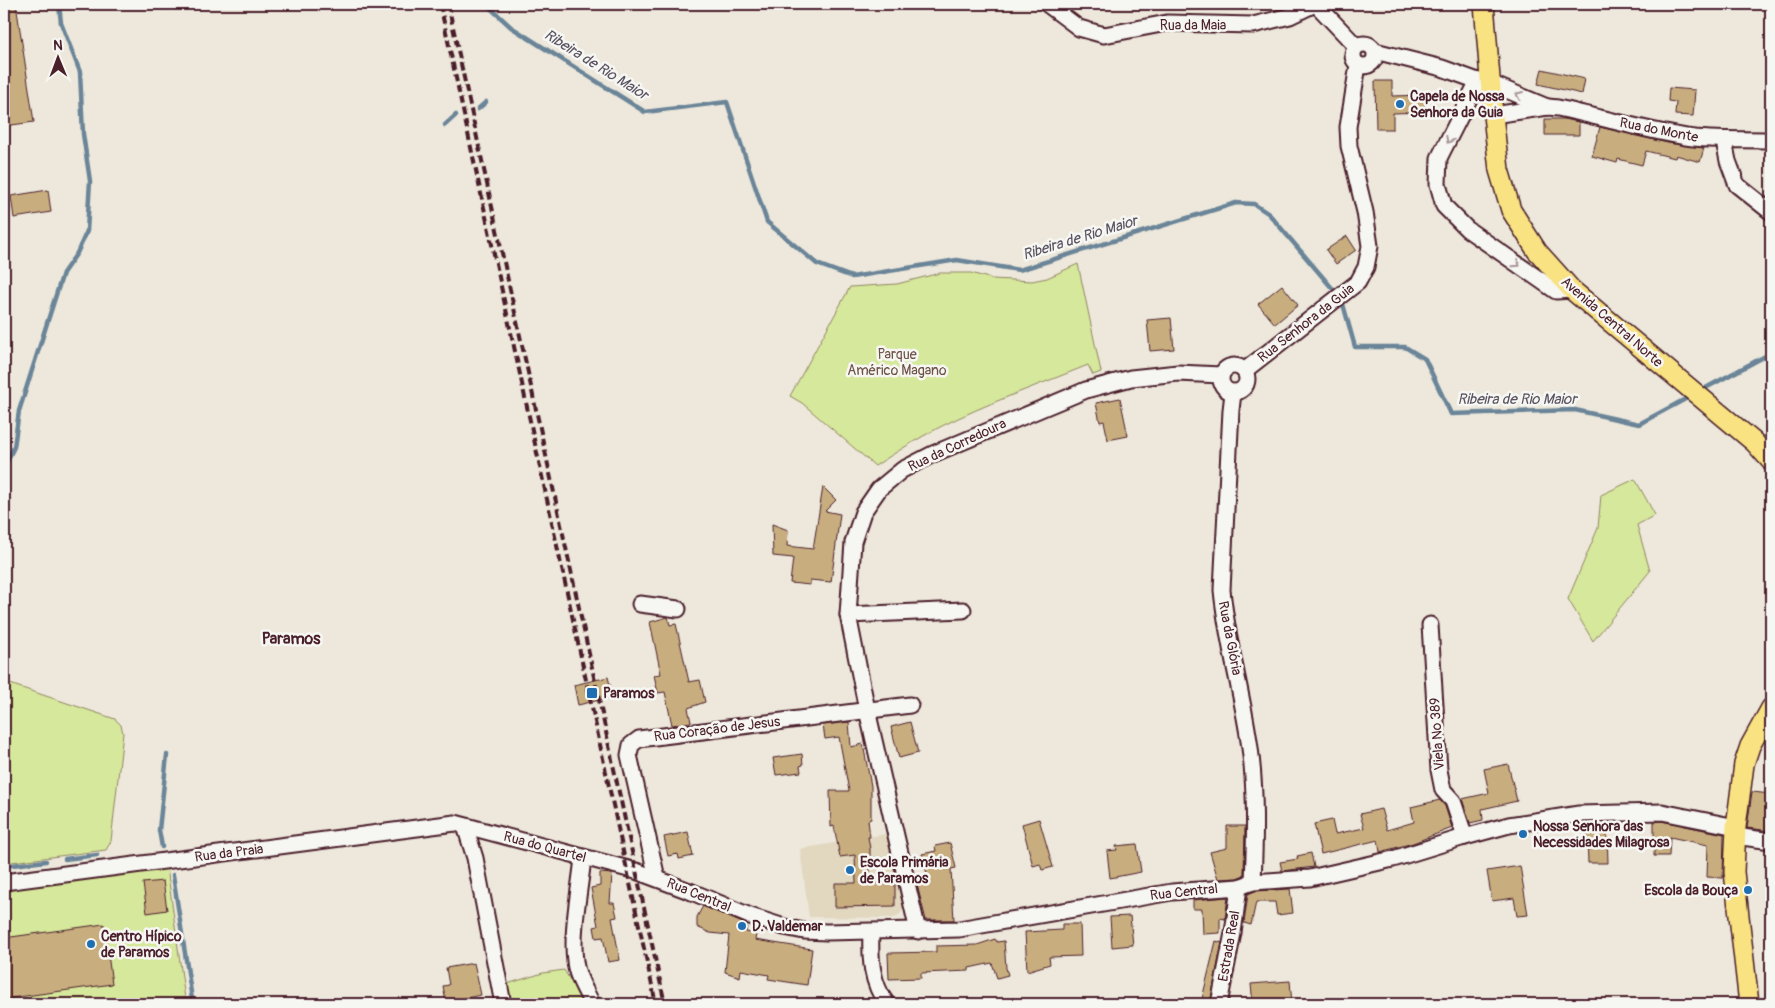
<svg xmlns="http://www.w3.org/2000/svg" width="1775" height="1008" viewBox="0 0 1775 1008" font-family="Pangolin,sans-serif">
  <rect width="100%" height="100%" fill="#ede8db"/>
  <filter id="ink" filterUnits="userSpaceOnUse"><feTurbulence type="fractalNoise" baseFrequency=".02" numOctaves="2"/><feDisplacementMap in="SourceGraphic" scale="10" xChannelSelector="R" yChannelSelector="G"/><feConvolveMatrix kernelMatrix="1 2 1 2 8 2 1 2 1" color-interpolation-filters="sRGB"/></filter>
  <g filter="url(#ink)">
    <polygon fill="#e2d7bf" points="886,834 904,892 905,904 901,913 894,918 809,917 800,849"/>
    <g fill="#d6e89b" stroke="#908463">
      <path d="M 1078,264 L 1101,372 L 1093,375 L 1088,365 C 1039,385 987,403 940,427 C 917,439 896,452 875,466 L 802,403 L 790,396 L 850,287 L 897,284 L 940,273 L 971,273 L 992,279 L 1032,281 L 1047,278 Z"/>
      <polygon points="1635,479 1655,515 1637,525 1650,571 1593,641 1568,599 1598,528 1601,495"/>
      <polygon points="4,682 115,719 121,725 123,733 111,841 106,850 4,863"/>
      <polygon points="167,867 185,999 183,1004 4,1004 4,888"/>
      <polygon points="564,970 585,1004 510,1004 506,988 510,983 543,973"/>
    </g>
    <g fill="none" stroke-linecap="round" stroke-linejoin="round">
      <g stroke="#6a8498" stroke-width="4.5">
        <polyline points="486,4 511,27 645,112 727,102 767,222 817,264 852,277 957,260 1019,270 1236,203 1254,204 1269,214 1332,288"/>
        <polyline points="478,109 486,102"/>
        <polyline points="445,125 456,115"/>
        <polyline points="1343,304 1355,347 1405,347 1425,359 1451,414 1575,410 1639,424 1691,396"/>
        <polyline points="1700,391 1771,353"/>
        <polyline points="4,467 14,447 19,411 63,273 77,253 87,231 90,181 83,134 80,72 61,23 59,4"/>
        <polyline points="162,847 159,830 167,755"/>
        <polyline points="65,859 97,855"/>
        <polyline points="4,866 46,861"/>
        <polyline points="173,875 192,999 191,1004"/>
      </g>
    </g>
    <g fill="#c8ae7f" stroke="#4a1f2b">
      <polygon points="9,4 16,4 34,122 4,126 4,5"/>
      <polygon points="1542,69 1585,79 1582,94 1538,84"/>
      <polygon points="1375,81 1392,81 1392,96 1425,95 1425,112 1393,113 1393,129 1376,129"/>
      <polygon points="1669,88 1695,90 1693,116 1675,115 1676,102 1668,101"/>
      <polygon points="1545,119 1563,119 1579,122 1579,135 1545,135"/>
      <polygon points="1600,127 1668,143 1704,148 1700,162 1676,155 1675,158 1646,151 1642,165 1618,159 1617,163 1592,156"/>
      <polygon points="48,190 51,212 14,218 11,196"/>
      <polygon points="1347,236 1356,250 1336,264 1326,250"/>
      <polygon points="1282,285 1298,305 1275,324 1258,304"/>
      <polygon points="1171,318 1174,349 1150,351 1147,320"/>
      <polygon points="1120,398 1128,436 1108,440 1104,421 1100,422 1096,403"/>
      <polygon points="823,487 836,500 825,511 840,514 831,582 810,580 810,585 790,583 793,558 773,556 772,524 788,530 787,546 813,549"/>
      <polygon points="668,617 670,625 676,624 689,682 700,680 705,702 688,708 691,722 672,725 665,692 658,693 654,675 661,674 650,622"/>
      <polygon points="608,677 613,697 578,705 574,685"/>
      <polygon points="849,722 851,747 863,744 871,786 871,819 868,820 870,837 868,837 870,849 870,876 873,876 873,883 895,883 895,906 835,907 835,883 856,883 855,855 840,857 834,826 831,827 830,791 849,791 839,737 825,739 823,725"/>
      <polygon points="910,722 918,753 899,758 891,727"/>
      <polygon points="802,754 803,765 800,766 801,772 776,775 773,758"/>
      <polygon points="1508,764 1517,801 1482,809 1483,820 1470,823 1462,799 1489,793 1484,769"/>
      <polygon points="1752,792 1771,794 1771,831 1747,828"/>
      <polygon points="1440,800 1445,806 1452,828 1413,843 1380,852 1378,840 1321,854 1314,824 1332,820 1335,834 1364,828 1360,814 1381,809 1387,830 1414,822 1411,807"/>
      <polygon points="1039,819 1053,867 1042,870 1040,864 1033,866 1022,824"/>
      <polygon points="1661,821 1724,834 1723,878 1707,877 1708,845 1670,837 1669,856 1654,856 1654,822"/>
      <polygon points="1227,826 1245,826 1244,875 1237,878 1218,879 1210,852 1227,848"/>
      <polygon points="688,832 693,856 679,859 678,854 668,856 664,837"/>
      <polygon points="1607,832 1608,863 1588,863 1587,833"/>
      <polygon points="950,843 956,868 951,869 954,920 926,920 917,885 929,882 922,854 936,851 935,846"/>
      <polygon points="1137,844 1141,872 1110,878 1107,851 1117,850 1116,846"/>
      <polygon points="1311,853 1314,867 1282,871 1280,862 1298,859 1297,856"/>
      <polygon points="1520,866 1528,915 1517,916 1514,898 1492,901 1487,871"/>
      <polygon points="600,873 612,874 610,903 614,903 617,917 612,918 620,960 608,962 603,937 596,938 594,927 598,926 591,888 600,886"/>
      <polygon points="163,881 167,910 147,913 143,883"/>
      <polygon points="1290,889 1293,913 1277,915 1275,902 1256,902 1251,925 1244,923 1248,894 1255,891"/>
      <polygon points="1228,897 1225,919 1220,918 1220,933 1203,934 1202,909 1193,909 1193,900"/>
      <polygon points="703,906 747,925 746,932 756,934 755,940 812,949 807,985 768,979 769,975 741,970 740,977 725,972 729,935 710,933 697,927 697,917"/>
      <polygon points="1130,916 1133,945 1112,947 1110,917"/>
      <polygon points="104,924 112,984 4,999 4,938"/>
      <polygon points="1062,924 1080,924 1081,956 1049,957 1050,964 1027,971 1025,932 1062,930"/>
      <polygon points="995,939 997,942 1004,941 1006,968 1008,975 997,978 992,963 969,968 969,971 921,973 921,978 889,979 888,953 936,952 936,946 977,945"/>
      <polygon points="1216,941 1222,943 1210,1004 1208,1004 1201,1003"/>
      <polygon points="474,963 481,995 446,1002 443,986 449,985 446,968"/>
      <polygon points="1290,981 1292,1004 1253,1004 1251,984"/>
    </g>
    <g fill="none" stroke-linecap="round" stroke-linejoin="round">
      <defs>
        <g id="minor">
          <polyline points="1047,4 1079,28 1104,35 1167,23 1253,25 1290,16 1315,4"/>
          <polyline points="1316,4 1356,46"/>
          <circle cx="1364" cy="55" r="11"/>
          <polyline points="1375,51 1442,68 1478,81 1490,83 1547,107"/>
          <polyline points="1478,81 1439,158 1438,184 1444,206 1467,229 1556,291 1572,290"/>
          <path d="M 1493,115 L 1548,107 L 1558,108 C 1600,117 1643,130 1686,137 C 1715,141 1743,139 1771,140"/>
          <polyline points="1724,141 1728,161 1737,185 1771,212"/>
          <circle cx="1234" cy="379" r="13"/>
          <polyline points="1244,371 1358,282 1366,267 1370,246 1365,212 1349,146 1348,127 1358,65"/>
          <path d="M 1233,393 L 1231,410 L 1222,590 C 1227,643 1243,695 1250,748 C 1256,792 1255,837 1253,882"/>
          <polyline points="640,604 678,609"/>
          <polyline points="848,615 963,610"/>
          <polyline points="1430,625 1439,770 1443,790 1453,801 1465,837"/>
          <polyline points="465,826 475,858 503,1004"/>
          <polyline points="1735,836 1771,841"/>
          <path d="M 583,858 C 580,889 571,930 575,961 C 576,976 586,991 592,1004"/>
          <polyline points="657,878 629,755 631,745 639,739 910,705"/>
          <polyline points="4,882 455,823 636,871 692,892 750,916 784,927 804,931 827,932 959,929 1172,892 1239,887 1253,882 1310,878 1393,859 1461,838 1509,825 1579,814 1662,812 1736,827"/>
          <polyline points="918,931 867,710 848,615 853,542 863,512 879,489 902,470 933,454 1086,390 1131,378 1178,373 1221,375"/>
          <path d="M 871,932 C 870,957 871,983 887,1004"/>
          <polyline points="1219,1004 1233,933 1239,887"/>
        </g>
        <g id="major">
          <polyline points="1484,4 1493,115 1499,170 1511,210 1537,251 1572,290 1754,442 1771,461"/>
          <polyline points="1749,1004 1734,872 1736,827 1744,764 1750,746 1771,708"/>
        </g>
      </defs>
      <use href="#minor" stroke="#4a1f2b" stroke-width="19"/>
      <use href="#major" stroke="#4a1f2b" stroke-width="22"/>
      <use href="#minor" stroke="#f6f6f2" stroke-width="15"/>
      <use href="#major" stroke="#f8e281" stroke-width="19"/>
      <g stroke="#4a1f2b" stroke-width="4" stroke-dasharray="8 4" stroke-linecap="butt">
        <polyline points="440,4 656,1004"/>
        <polyline points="448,4 665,1004"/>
      </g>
    </g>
    <defs><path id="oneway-chevron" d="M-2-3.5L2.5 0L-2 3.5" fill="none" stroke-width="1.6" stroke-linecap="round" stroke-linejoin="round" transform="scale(1.25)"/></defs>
    <g stroke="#a99598">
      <use href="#oneway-chevron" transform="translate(1519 95) rotate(-157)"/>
      <use href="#oneway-chevron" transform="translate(1449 140) rotate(117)"/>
      <use href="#oneway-chevron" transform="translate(1517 264) rotate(35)"/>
    </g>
  </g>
  <g fill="#1f6fb2" stroke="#f6f6f2" stroke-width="2">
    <circle cx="1400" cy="104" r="5"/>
    <rect x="586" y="687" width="12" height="12" rx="2.5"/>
    <circle cx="1523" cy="834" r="5"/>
    <circle cx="850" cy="870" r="5"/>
    <circle cx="1748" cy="890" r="5"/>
    <circle cx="742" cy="926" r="5"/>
    <circle cx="91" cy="944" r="5"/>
  </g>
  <g text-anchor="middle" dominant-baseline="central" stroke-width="5" stroke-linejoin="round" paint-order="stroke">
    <g font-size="14" fill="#4a1f2b" stroke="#f6f6f2">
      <text x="1193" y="25">Rua da Maia</text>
      <text transform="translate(1659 130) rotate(11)">Rua do Monte</text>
      <text transform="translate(1612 322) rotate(41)">Avenida Central Norte</text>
      <text transform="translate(1306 323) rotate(-38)">Rua Senhora da Guia</text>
      <text transform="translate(957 445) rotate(-25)">Rua da Corredoura</text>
      <text transform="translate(1230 638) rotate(79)">Rua da Glória</text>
      <text transform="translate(717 729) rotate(-7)">Rua Coração de Jesus</text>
      <text transform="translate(1437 734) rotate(-94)">Viela Nº 389</text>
      <text transform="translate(545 847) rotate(15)">Rua do Quartel</text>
      <text transform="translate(229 853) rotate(-7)">Rua da Praia</text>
      <text transform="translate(1184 892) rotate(-6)">Rua Central</text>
      <text transform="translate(699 895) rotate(22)">Rua Central</text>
      <text transform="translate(1229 946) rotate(-80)">Estrada Real</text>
    </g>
    <g font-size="14" font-weight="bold" fill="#4a1f2b" stroke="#f6f6f2" text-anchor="start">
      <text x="1410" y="96">Capela de Nossa<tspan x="1410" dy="16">Senhora da Guia</tspan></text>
      <text x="603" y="693">Paramos</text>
      <text x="1533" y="826">Nossa Senhora das<tspan x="1533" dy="16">Necessidades Milagrosa</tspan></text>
      <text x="860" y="862">Escola Primária<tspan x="860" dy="16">de Paramos</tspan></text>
      <text x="1738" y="890" text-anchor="end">Escola da Bouça</text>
      <text x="752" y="926">D. Valdemar</text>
      <text x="101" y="936">Centro Hípico<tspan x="101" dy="16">de Paramos</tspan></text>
    </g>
    <g font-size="14" fill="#6d5147" stroke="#f6f6f2">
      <text x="897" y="354">Parque<tspan x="897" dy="16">Américo Magano</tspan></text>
    </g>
    <g font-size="15" font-style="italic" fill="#5a5261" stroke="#f6f6f2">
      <text transform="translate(596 65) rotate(32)">Ribeira de Rio Maior</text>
      <text transform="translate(1080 238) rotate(-17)">Ribeira de Rio Maior</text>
      <text x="1517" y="399">Ribeira de Rio Maior</text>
    </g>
    <g font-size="16" font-weight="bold" fill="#4a1f2b" stroke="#f6f6f2">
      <text x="291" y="639">Paramos</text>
    </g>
  </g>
  <rect width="1775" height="1008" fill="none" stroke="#f6f6f2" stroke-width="20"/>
  <rect x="10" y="10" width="1755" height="988" fill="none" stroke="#4a1f2b" stroke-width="2" filter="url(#ink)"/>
  <g transform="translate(58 58) rotate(359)" stroke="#f6f6f2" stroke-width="4" paint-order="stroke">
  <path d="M0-4L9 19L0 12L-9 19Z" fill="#4a1f2b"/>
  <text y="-8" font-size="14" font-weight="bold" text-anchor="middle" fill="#4a1f2b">N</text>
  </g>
</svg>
